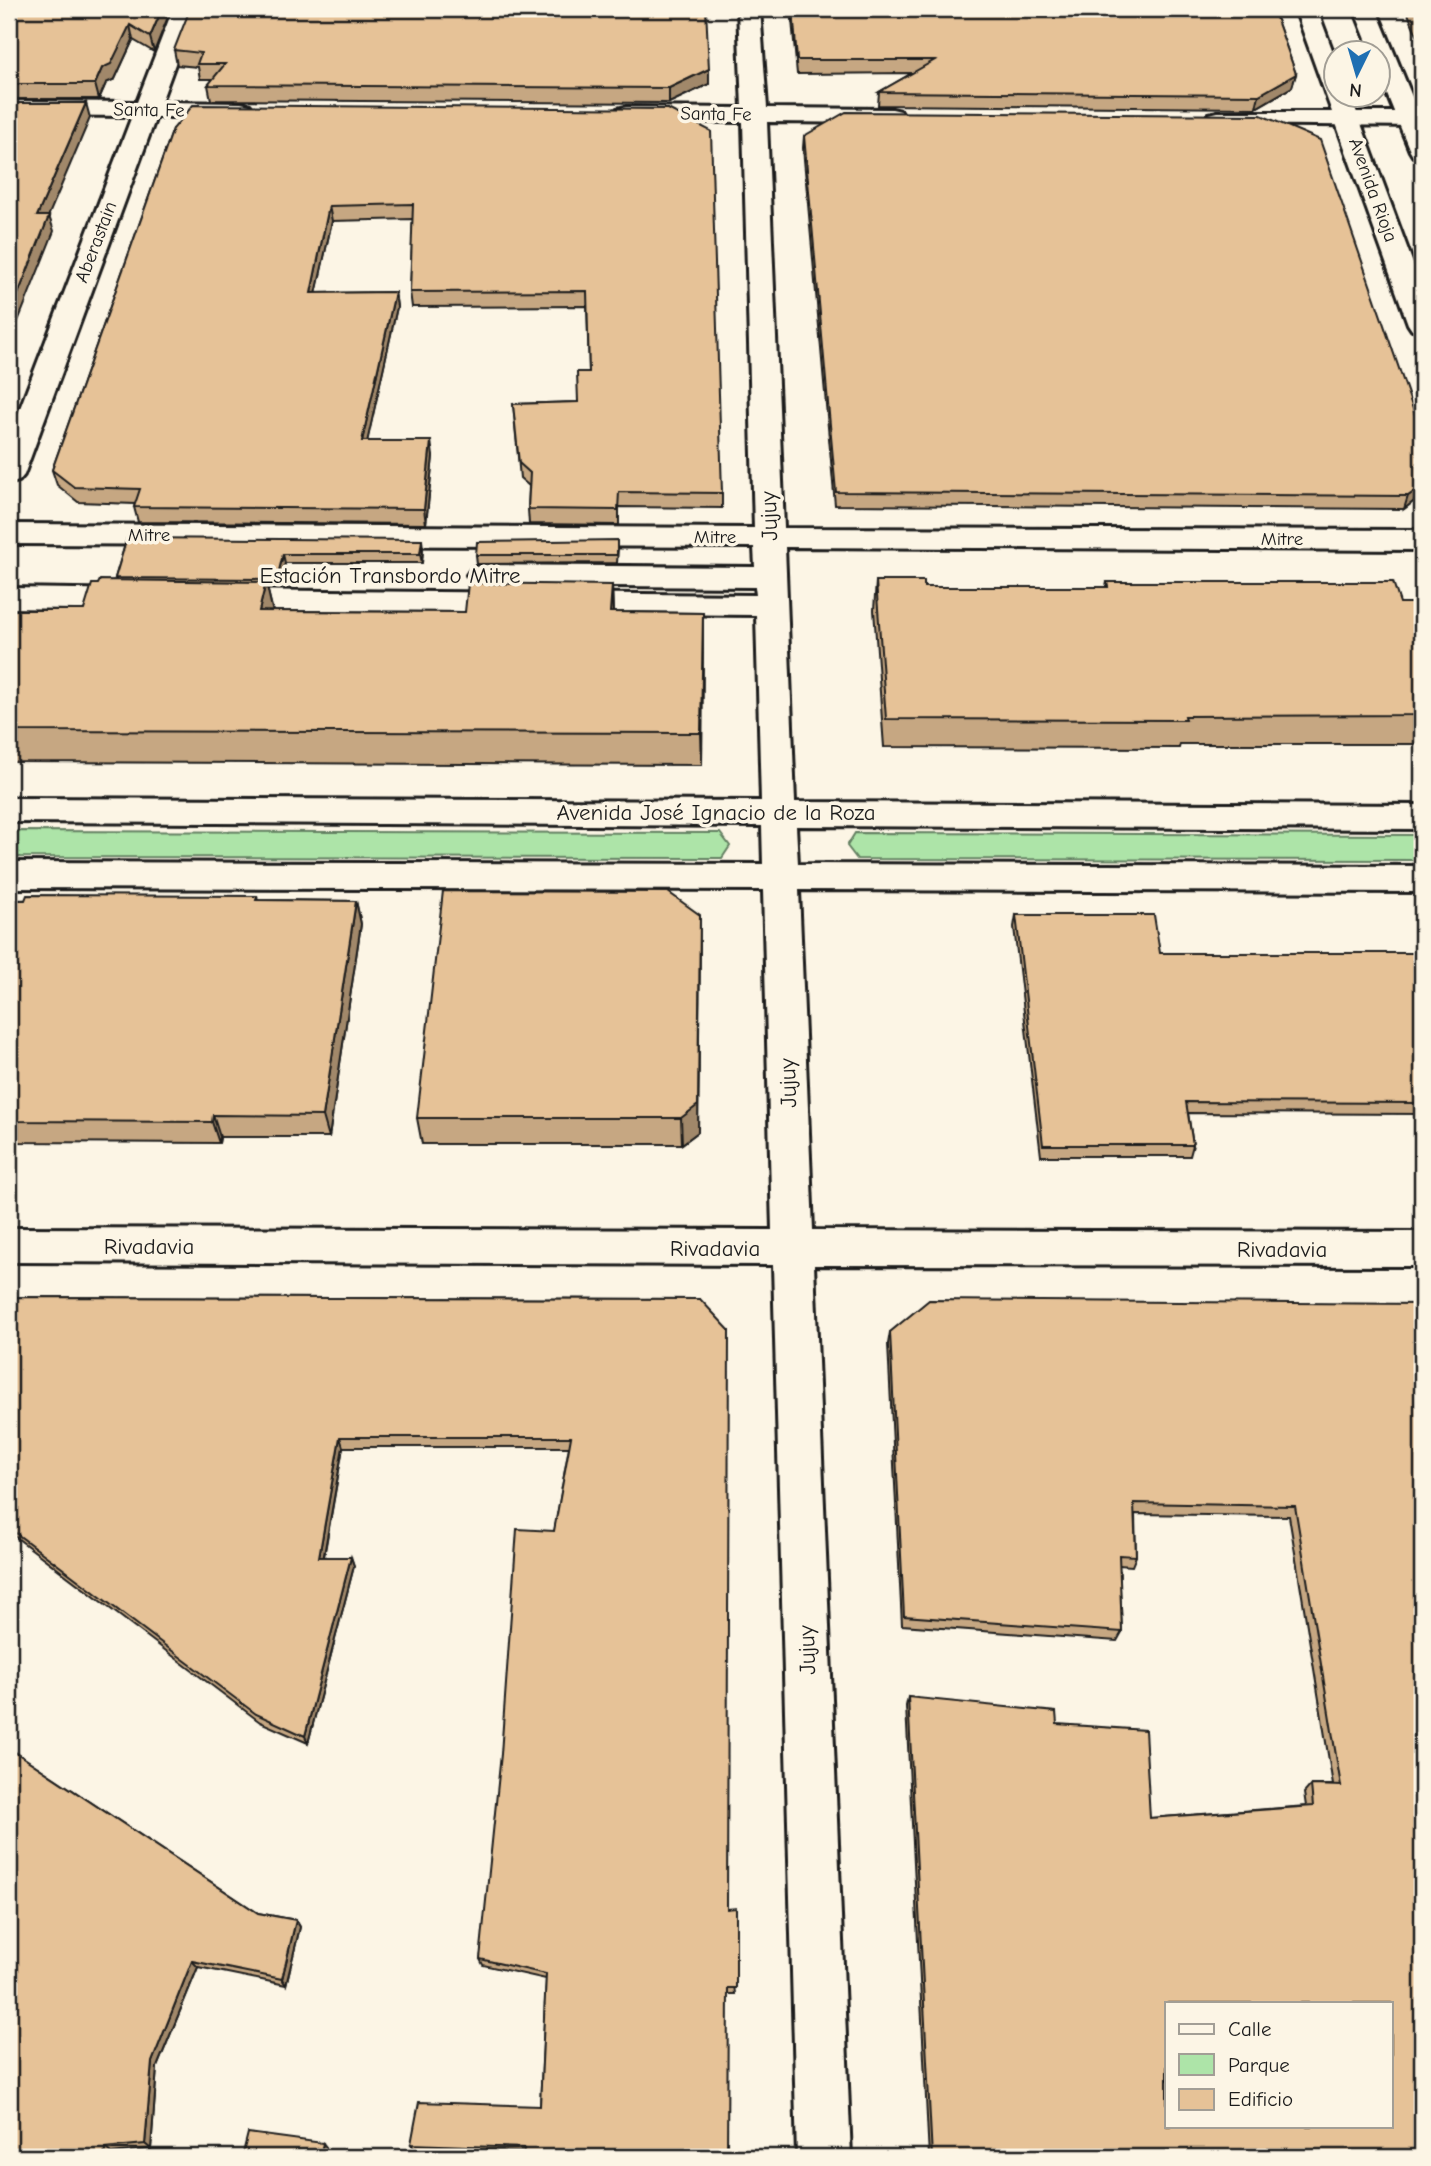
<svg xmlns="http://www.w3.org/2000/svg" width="1431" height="2166" viewBox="0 0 1431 2166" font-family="'Comic Neue',sans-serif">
  <rect width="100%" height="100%" fill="#fcf5e5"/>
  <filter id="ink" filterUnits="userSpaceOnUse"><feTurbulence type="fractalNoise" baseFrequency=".0143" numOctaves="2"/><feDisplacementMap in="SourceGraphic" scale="14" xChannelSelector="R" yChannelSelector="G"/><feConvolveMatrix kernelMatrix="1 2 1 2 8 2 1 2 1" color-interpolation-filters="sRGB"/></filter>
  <g filter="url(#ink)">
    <g fill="#ade4a8" stroke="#648062" stroke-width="2">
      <polygon points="9,831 720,833 730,846 722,858 9,857"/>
      <polygon points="855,833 1422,835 1422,860 857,859 847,846"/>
    </g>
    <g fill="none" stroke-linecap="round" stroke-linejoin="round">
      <defs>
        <g id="minor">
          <polygon points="173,9 195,9 161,102 241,103 250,105 253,110 250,115 241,117 156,117 24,475 19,481 9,484 9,437 132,116 9,115 9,101 137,102"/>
          <polygon points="738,9 760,9 767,108 892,109 901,111 904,116 901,121 892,123 767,122 784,528 1422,530 1422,550 785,547 795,802 1422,805 1422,829 796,826 798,864 1422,866 1422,892 799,890 813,1230 1422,1232 1422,1266 814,1265 851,2157 797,2157 773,1265 9,1262 9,1228 772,1230 763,890 9,888 9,862 763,864 762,826 9,822 9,798 761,801 756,615 217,610 206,607 201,600 206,593 217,590 756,595 755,587 483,585 472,582 467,575 472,568 483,565 755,567 754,547 9,544 9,524 754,528 743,122 626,121 617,119 614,114 617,109 626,107 742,108"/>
          <polygon points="1218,112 1422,112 1422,126 1209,124 1206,119 1209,114"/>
          <polygon points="9,588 140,590 151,593 156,600 151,607 140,610 9,608"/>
        </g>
        <g id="major">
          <polygon points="1295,9 1317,9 1336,60 1336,94 1350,94 1422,288 1422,332 1412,330 1408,324"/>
          <polygon points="1354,9 1376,9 1422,121 1422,158 1413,156 1410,151 1378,72 1378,52 1371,52"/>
        </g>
      </defs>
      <use href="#minor" stroke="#1c1c1c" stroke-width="6"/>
      <use href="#major" stroke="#1c1c1c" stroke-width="6"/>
      <use href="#minor" fill="#fcf5e5" fill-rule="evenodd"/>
      <use href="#major" fill="#fcf5e5" fill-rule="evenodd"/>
    </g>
    <g fill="#c6a782" stroke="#1c1c1c" stroke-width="2">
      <polygon points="9,9 171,9 154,52 133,40 115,79 106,83 99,99 9,99"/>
      <polygon points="791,9 1273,9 1296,74 1292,87 1256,108 878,105 879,92 912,73 797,74"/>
      <polygon points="1406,9 1422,9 1422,47"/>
      <polygon points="174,50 709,69 709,84 669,103 211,100 208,85 214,79 200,79 198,67 177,65"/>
      <polygon points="668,109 722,493 722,508 619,507 619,525 529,524 528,509 529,486 520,478 513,404 578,402 589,372 587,306 412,307 410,292 413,219 332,221 316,293 395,292 397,307 367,441 433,456 426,524 138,522 134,507 135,504 78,502 57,485 52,470 173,129"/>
      <polygon points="804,136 1422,495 1404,509 835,505 803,148"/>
      <polygon points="127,538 423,548 422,563 285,563 279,588 267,588 273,611 465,612 612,585 613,612 703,613 702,765 9,762 9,626 84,610 98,584 116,580 115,578"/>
      <polygon points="618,549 617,563 477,564 476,555"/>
      <polygon points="876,581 924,587 1106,587 1107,582 1400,603 1422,603 1422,744 1180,744 1179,748 884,747 874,610"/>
      <polygon points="257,896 258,900 356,901 361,924 329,1137 220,1137 219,1143 9,1142 9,900"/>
      <polygon points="1016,915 1160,953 1422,953 1422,1114 1188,1113 1193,1145 1190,1156 1041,1156 1014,927"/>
      <polygon points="700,943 698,1132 682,1144 422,1144 417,1118"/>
      <polygon points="9,1297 700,1299 727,1909 735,1994 728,1994 523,2152 414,2148 411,2144 540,2106 546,1979 483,1965 480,1959 569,1447 343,1447 324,1557 351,1557 354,1566 308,1743 260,1722 9,1532"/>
      <polygon points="1422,1304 1422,2157 929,2157 906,1706 908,1697 1057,1724 1150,1818 1306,1806 1304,1793 1311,1785 1333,1785 1289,1516 1135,1514 1136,1556 1132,1566 1119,1565 1122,1632 1117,1641 902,1625 888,1344 890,1332"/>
      <polygon points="9,1748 258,1913 296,1920 300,1927 286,1985 198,1967 157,2067 151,2149 111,2153 111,2157 9,2157"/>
    </g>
    <g fill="#a1886a" stroke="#1c1c1c" stroke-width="2">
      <polygon points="162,9 171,9 154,52 150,37"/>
      <polygon points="130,25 133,40 115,79 106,83 99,99 95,84 102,68"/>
      <polygon points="709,69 709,84 669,103 669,88"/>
      <polygon points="1296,74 1292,87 1256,108 1259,95"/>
      <polygon points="86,103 90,118 42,231 37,216"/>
      <polygon points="329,206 332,221 313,308 311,293"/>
      <polygon points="49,216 54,231 9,344 9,317"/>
      <polygon points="395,292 397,307 364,456 362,441"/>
      <polygon points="431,441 433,456 426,524 424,509"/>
      <polygon points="1422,486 1422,495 1404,509 1408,496"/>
      <polygon points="422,540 423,548 422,563 420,554"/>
      <polygon points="283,554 285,563 279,588 277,579"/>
      <polygon points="266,582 273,613 259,611"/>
      <polygon points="612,585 613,616 610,612"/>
      <polygon points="703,613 703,644 702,765 701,733"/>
      <polygon points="356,901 361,924 329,1137 323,1116"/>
      <polygon points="700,915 698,1132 682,1144 681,1118"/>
      <polygon points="213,1115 220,1137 219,1143 212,1122"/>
      <polygon points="340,1437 343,1447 322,1566 319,1557"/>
      <polygon points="351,1557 354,1566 308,1743 305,1736"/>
      <polygon points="296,1920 300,1927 286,1985 282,1979"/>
      <polygon points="192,1961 198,1967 157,2067 151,2149 145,2144 152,2062"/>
      <polygon points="323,2143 326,2147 324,2157 320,2157"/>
      <polygon points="105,2148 111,2153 111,2157 104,2157"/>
    </g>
    <g fill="#e6c297" stroke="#1c1c1c" stroke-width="2" fill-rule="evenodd">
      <polygon points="9,9 162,9 150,37 130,25 111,64 102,68 95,84 9,84"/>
      <polygon points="190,9 706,9 709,69 669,88 208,85 225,64 197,64 201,53 174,50"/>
      <polygon points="793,9 1273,9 1296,74 1259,95 879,92 935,60 797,60"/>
      <polygon points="9,103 86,103 37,216 49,216 9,317"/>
      <polygon points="193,105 668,109 711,131 722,493 619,492 618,510 528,509 530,473 519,463 513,404 578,402 577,372 589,372 587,291 410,292 413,204 329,206 311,293 395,292 362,441 431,441 424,509 134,507 140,489 74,487 52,470 173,129"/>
      <polygon points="846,112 1261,115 1320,140 1422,435 1422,486 1408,496 836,492 804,136"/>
      <polygon points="127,538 422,540 420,554 283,554 277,579 115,578"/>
      <polygon points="617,540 617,555 476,555 477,542"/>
      <polygon points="100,580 266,582 259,611 465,612 468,583 612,585 610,612 703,613 701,733 9,731 9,626 14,610 84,610 92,584 98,584"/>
      <polygon points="876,581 924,581 924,587 1108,587 1107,582 1393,582 1400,603 1422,603 1422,715 1185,716 1186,720 886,719"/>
      <polygon points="443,891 668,892 700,915 698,1105 681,1118 417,1118"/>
      <polygon points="27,895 257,896 256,900 356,901 323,1116 213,1115 212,1122 9,1121 9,900 25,900"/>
      <polygon points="1016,915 1154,915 1160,953 1422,953 1422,1103 1186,1102 1193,1145 1043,1145"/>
      <polygon points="9,1297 700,1299 729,1330 727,1909 736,1908 736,1988 728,1988 727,2157 523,2157 524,2148 411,2144 419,2102 540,2106 546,1974 480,1959 501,1754 517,1529 554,1531 571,1437 340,1437 319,1557 351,1557 305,1736 256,1714 9,1528"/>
      <path d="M 929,1300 L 1422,1304 L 1422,2157 L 932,2157 L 908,1697 L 1056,1712 L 1057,1724 L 1145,1730 L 1150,1818 L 1313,1806 L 1311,1785 L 1341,1786 L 1295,1506 L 1134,1503 L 1136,1556 L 1119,1555 L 1122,1632 L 904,1616 L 890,1332 ZM 1167,2003 L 1391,2003 L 1391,2126 L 1167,2126 Z"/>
      <polygon points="9,1748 258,1913 296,1920 282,1979 192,1961 152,2062 145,2144 105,2148 104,2157 9,2157"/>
      <polygon points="248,2133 323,2143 320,2157 242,2157"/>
    </g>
  </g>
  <g text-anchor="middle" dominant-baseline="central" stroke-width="7" stroke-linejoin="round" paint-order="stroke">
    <g font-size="19" fill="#1c1c1c" stroke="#fcf5e5">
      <text transform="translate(149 110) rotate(1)">Santa Fe</text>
      <text transform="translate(716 114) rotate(1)">Santa Fe</text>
      <text transform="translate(1373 190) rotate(70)">Avenida Rioja</text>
      <text transform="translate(96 242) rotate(-69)">Aberastain</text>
      <text x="149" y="535">Mitre</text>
      <text x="715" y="537">Mitre</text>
      <text x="1282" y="539">Mitre</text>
    </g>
    <g font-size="23" fill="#1c1c1c" stroke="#fcf5e5">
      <text transform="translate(769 516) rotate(-92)">Jujuy</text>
      <text x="390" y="575">Estación Transbordo Mitre</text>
      <text x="716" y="812">Avenida José Ignacio de la Roza</text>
      <text transform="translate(788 1083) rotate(-92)">Jujuy</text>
      <text x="149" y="1246">Rivadavia</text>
      <text x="715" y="1248">Rivadavia</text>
      <text x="1282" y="1249">Rivadavia</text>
      <text transform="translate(807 1650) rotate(-92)">Jujuy</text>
    </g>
  </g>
  <rect width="1431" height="2166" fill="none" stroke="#fcf5e5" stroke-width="35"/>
  <rect x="18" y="18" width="1396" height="2131" fill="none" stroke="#1c1c1c" stroke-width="2.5" filter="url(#ink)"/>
  <rect x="1165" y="2002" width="228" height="126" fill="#fcf5e5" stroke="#a29e95" stroke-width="2"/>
  <rect x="1179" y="2024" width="35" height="10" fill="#fcf5e5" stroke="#a29e95" stroke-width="2"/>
  <text x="1228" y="2036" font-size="21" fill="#1c1c1c">Calle</text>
  <rect x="1179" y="2054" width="35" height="21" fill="#ade4a8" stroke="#a29e95" stroke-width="2"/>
  <text x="1228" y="2072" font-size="21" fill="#1c1c1c">Parque</text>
  <rect x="1179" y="2089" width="35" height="21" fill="#e6c297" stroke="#a29e95" stroke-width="2"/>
  <text x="1228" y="2106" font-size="21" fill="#1c1c1c">Edificio</text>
  <g transform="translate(1357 74) rotate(185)"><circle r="33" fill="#fcf5e5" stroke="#a29e95" stroke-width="2"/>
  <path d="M0-5L12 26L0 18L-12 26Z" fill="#1f6fb2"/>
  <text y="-10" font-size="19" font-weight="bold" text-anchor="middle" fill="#1c1c1c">N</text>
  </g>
</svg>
